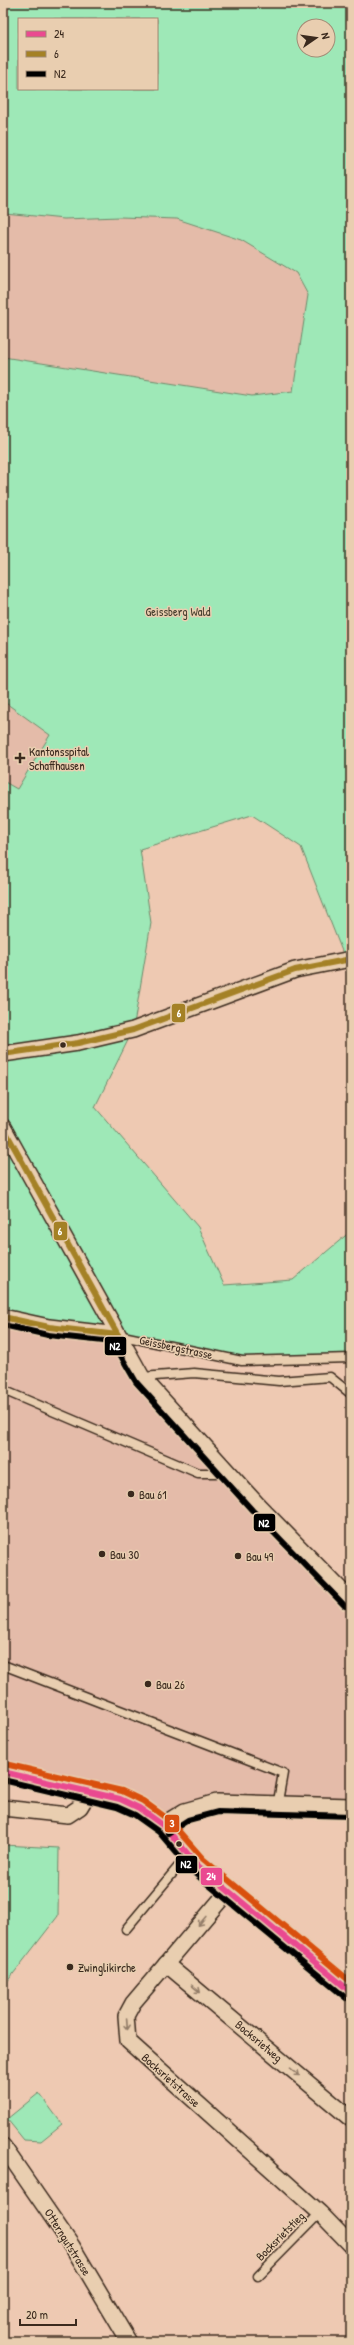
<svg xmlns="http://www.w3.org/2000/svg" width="354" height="2345" viewBox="0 0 354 2345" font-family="'Patrick Hand',sans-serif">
  <rect width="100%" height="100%" fill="#eec9b2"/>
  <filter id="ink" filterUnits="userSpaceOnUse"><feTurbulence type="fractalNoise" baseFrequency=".025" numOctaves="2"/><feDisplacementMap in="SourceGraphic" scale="8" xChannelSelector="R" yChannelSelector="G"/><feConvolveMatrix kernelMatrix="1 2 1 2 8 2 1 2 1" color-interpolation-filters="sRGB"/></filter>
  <g filter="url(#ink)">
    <g fill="#e4bba9">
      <polygon points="4,213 64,219 120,217 177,219 241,240 296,273 308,295 293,391 252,396 3,357"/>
      <polygon points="3,701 51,735 17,789 3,781"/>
      <polygon points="3,1317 118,1335 142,1377 351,1600 351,1808 277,1807 155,1818 3,1772"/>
    </g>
    <g fill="#9ee8b7" stroke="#6c896a" fill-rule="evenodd">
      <path d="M 3,3 L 351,3 L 351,974 L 301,847 L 252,815 L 140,849 L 151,923 L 133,1030 L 95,1107 L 198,1227 L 224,1285 L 293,1280 L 351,1231 L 351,1358 L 242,1361 L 3,1317 L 3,781 L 17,789 L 50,735 L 3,701 L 3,357 L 252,396 L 293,391 L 308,295 L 296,273 L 241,240 L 177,219 L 120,217 L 64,219 L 5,213 L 3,227 ZM 19,19 L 157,19 L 157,89 L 19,89 ZM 304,26 L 328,26 L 328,50 L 304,50 Z"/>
      <polygon points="3,1845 59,1848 58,1916 3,1987"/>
      <polygon points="39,2093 62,2124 41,2141 24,2140 7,2119"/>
    </g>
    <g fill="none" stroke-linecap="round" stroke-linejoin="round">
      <defs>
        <g id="service">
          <polyline points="118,1335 242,1361 351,1358"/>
          <polyline points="142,1377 194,1373 279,1381 330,1377 351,1394"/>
          <polyline points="3,1390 198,1473 230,1473"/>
          <polyline points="3,1665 283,1773 277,1807"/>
          <polyline points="126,1929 188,1855"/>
          <polyline points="258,2276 320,2213"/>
        </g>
        <g id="minor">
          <polyline points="3,1054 78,1043 133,1030 295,970 351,959"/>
          <polyline points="3,1127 142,1377 258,1505 351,1600"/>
          <polyline points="3,1317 49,1327 118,1335"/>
          <polyline points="3,1808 68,1815 80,1807 89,1792"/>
          <polyline points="228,1891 133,2003 126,2016 128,2041 320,2213 351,2245"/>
          <polyline points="166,1964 351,2119"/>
          <polyline points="3,2146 72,2246 129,2342"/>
        </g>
        <g id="tertiary">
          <polyline points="3,1772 120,1799 139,1808 164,1826 197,1865 351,1992"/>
          <polyline points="164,1826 185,1813 217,1804 351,1808"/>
        </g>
      </defs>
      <use href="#service" stroke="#3b2a1e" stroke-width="11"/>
      <use href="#minor" stroke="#3b2a1e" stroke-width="18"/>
      <use href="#tertiary" stroke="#3b2a1e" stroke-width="22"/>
      <use href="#service" stroke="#e9ceb0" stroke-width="8"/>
      <use href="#minor" stroke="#e9ceb0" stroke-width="15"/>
      <use href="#tertiary" stroke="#e9ceb0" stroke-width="19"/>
      <defs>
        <polyline id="bus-1" points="3,1772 120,1799 139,1808 164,1826 197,1865 351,1992"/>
        <g id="bus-2">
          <polyline points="3,1054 78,1043 133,1030 295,970 351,959"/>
          <polyline points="3,1127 118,1335"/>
          <polyline points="3,1317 49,1327 118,1335"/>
        </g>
        <g id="bus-3">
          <polyline points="3,1325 48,1335 113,1342 136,1382 252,1510 345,1606"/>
          <polyline points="3,1780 117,1807 135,1815 159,1832 192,1871 346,1998"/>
          <polyline points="168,1833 188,1820 218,1812 351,1816"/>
        </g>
        <polyline id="bus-4" points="5,1764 122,1791 143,1801 169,1820 203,1859 351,1982"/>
      </defs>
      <use href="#bus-1" stroke="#e9ceb0" stroke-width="9"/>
      <use href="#bus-2" stroke="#e9ceb0" stroke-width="9"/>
      <use href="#bus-3" stroke="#e9ceb0" stroke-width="9"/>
      <use href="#bus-4" stroke="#e9ceb0" stroke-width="9"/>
      <use href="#bus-1" stroke="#ea4a90" stroke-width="6"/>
      <use href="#bus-2" stroke="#a48125" stroke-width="6"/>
      <use href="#bus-3" stroke="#000" stroke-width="6"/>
      <use href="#bus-4" stroke="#d94f10" stroke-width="6"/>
    </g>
    <defs><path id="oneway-shaft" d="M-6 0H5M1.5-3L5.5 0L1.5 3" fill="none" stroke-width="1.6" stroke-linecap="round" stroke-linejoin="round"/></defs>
    <g stroke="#927c67">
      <use href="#oneway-shaft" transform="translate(202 1921) rotate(130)"/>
      <use href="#oneway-shaft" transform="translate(196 1989) rotate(40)"/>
      <use href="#oneway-shaft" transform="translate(127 2024) rotate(86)"/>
      <use href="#oneway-shaft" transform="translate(295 2072) rotate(40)"/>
    </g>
  </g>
  <g fill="#3b2a1e" stroke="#e9ceb0" stroke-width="1.5">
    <path d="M18 752h4v4h4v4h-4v4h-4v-4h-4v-4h4z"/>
    <circle cx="63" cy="1045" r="3.5"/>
    <circle cx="131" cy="1494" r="4"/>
    <circle cx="102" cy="1554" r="4"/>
    <circle cx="238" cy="1556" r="4"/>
    <circle cx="148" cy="1684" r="4"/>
    <circle cx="179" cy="1844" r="3.5"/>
    <circle cx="70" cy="1967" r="4"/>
  </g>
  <g text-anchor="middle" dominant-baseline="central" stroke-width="3" stroke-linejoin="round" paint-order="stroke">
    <g font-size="12" fill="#453d2d" stroke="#e9ceb0">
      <text x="178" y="611">Geissberg Wald</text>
    </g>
    <g font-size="12" fill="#3b2a1e" stroke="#e9ceb0" text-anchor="start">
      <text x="29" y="751">Kantonsspital<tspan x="29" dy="14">Schaffhausen</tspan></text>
      <text x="139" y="1494">Bau 61</text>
      <text x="110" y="1554">Bau 30</text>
      <text x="246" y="1556">Bau 49</text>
      <text x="156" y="1684">Bau 26</text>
      <text x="78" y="1967">Zwinglikirche</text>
    </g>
    <g font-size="12" fill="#3b2a1e" stroke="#e9ceb0">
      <text transform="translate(176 1347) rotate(12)">Geissbergstrasse</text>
      <text transform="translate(259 2041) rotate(40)">Bocksrietweg</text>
      <text transform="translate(171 2080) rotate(42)">Bocksrietstrasse</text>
      <text transform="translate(280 2236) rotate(-45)">Bocksrietstieg</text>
      <text transform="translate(68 2242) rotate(58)">Otterngutstrasse</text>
    </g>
  </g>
  <g stroke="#e9ceb0" stroke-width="1.5">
    <rect x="171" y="1003" width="15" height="20" rx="4" fill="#a48125"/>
    <rect x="53" y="1221" width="15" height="20" rx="4" fill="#a48125"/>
    <rect x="104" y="1336" width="23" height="20" rx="4" fill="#000"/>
    <rect x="253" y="1513" width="23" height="19" rx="4" fill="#000"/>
    <rect x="164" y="1814" width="16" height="19" rx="4" fill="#d94f10"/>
    <rect x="175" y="1855" width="23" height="19" rx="4" fill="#000"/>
    <rect x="200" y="1867" width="23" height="19" rx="4" fill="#ea4a90"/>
  </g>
  <g font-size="11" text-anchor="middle" font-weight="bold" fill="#fff">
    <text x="179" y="1017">6</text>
    <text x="60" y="1235">6</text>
    <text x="115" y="1350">N2</text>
    <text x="264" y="1527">N2</text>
    <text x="172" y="1827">3</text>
    <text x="186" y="1868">N2</text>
    <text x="211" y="1880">24</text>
  </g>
  <rect width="354" height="2345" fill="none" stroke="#e9ceb0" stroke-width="16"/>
  <rect x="8" y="8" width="338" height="2329" fill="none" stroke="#3b2a1e" stroke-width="1.5" filter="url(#ink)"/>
  <rect x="18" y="18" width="140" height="72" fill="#e9ceb0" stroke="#a38c76"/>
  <rect x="26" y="31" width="20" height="6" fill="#ea4a90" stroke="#a38c76"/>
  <text x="54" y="38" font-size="12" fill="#3b2a1e">24</text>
  <rect x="26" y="51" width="20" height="6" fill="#a48125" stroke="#a38c76"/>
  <text x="54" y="58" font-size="12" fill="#3b2a1e">6</text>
  <rect x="26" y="71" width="20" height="6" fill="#000000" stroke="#a38c76"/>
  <text x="54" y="78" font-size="12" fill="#3b2a1e">N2</text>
  <g transform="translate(316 38) rotate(77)"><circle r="19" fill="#e9ceb0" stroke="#a38c76"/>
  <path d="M0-3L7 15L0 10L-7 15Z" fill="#3b2a1e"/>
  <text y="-6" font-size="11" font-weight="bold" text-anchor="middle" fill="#3b2a1e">N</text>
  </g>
  <path d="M20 2319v6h56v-6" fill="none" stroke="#3b2a1e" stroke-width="2"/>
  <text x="26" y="2319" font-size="12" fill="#3b2a1e" stroke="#e9ceb0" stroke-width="3" paint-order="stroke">20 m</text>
</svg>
